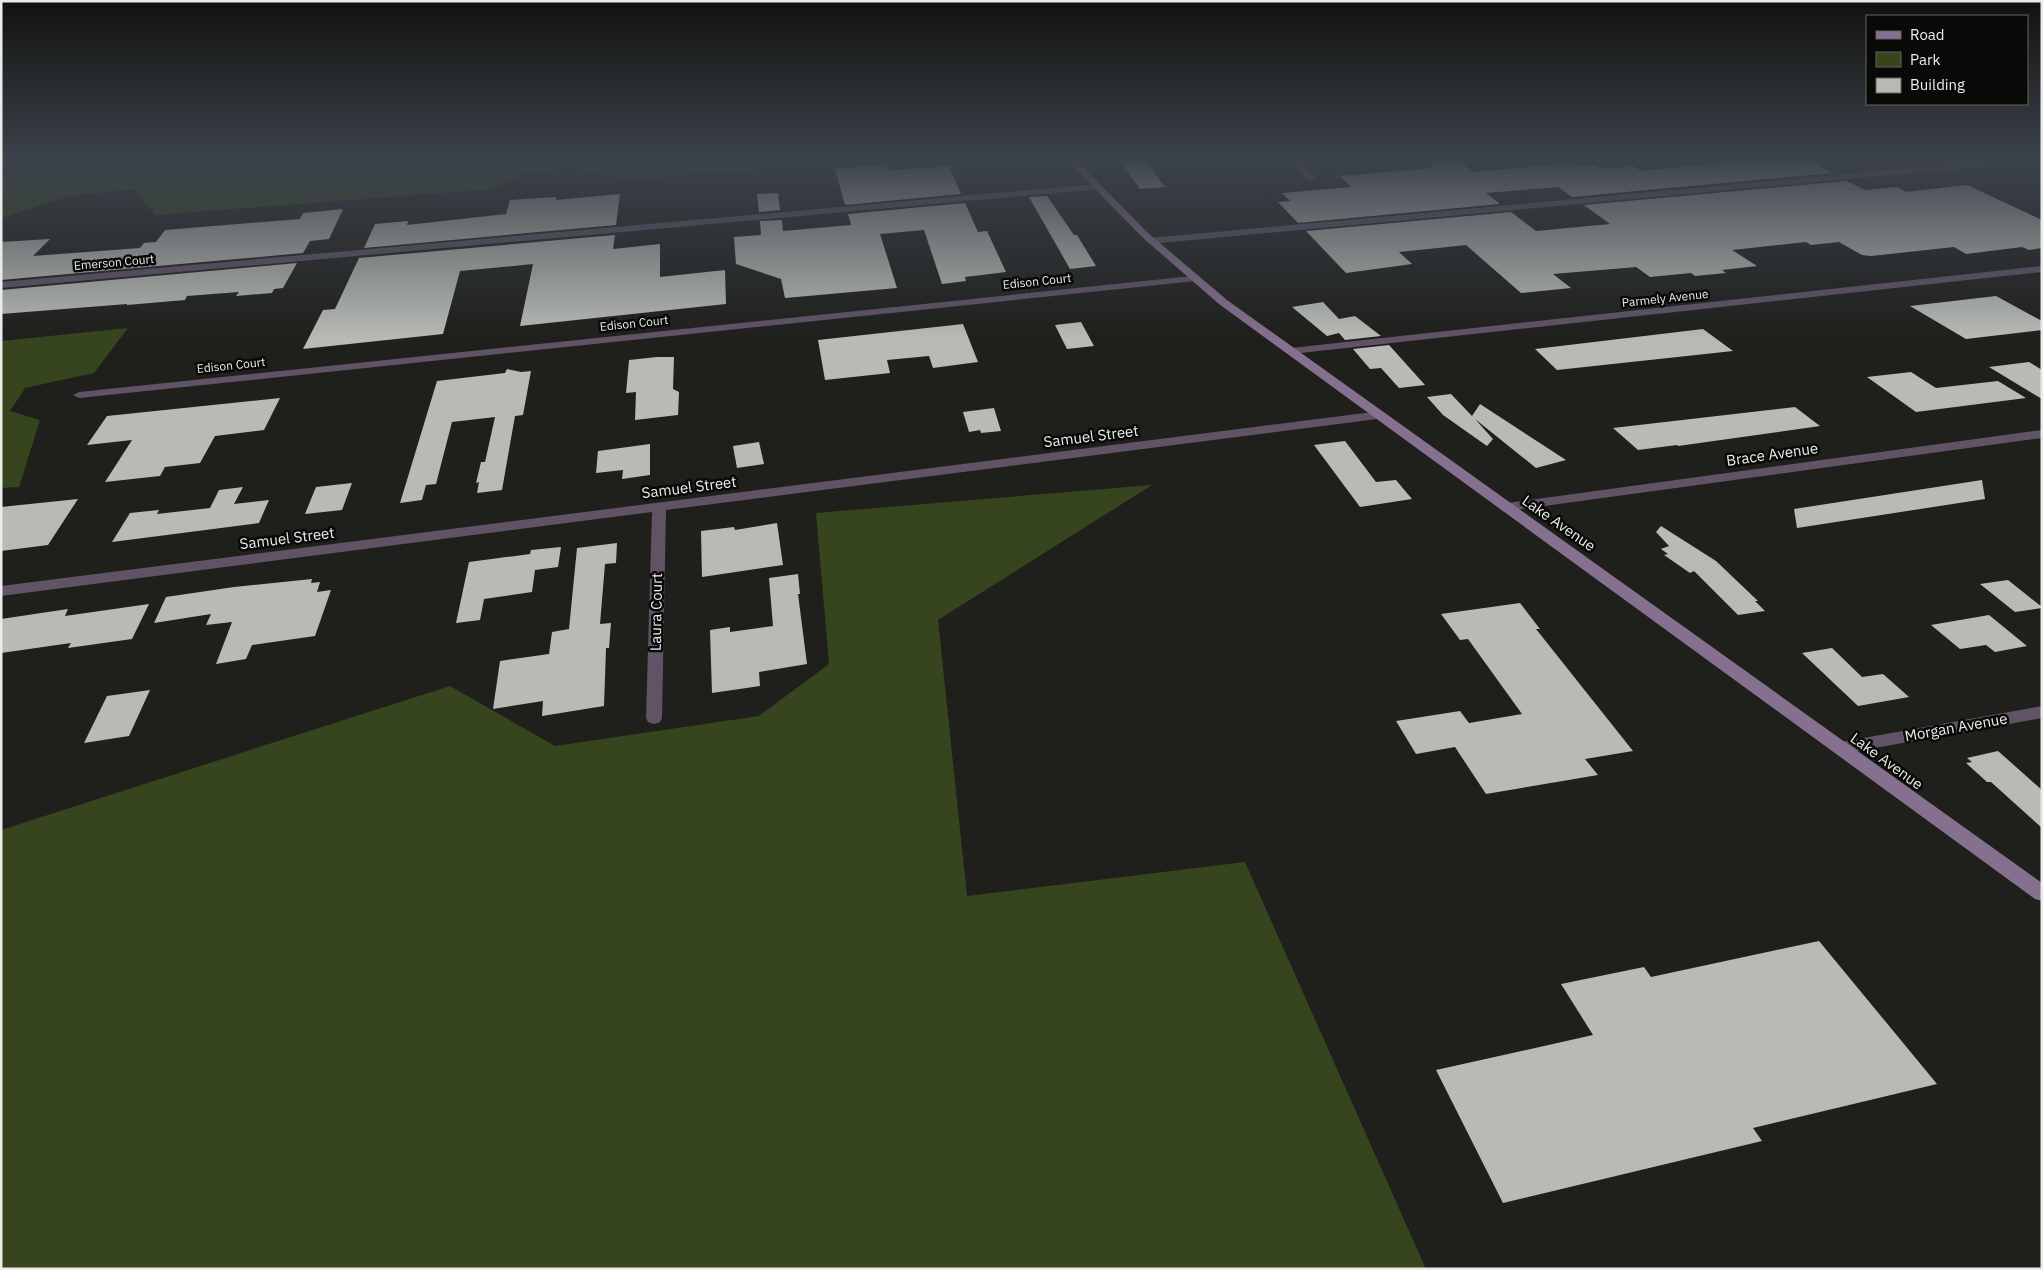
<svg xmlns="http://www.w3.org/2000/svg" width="2043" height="1270" viewBox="0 0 2043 1270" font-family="'IBM Plex Sans',sans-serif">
  <rect width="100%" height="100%" fill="#1f201c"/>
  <g fill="#36451d">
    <polygon points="80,161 853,161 624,180 574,167 530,171 493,189 155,215 135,189 70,196 1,218 1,176"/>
    <polygon points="128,328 94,373 25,388 10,411 40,420 19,487 1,488 1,341"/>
    <polygon points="1152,485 938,620 967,896 1245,862 1426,1269 1,1269 1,830 450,686 555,746 759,716 829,664 816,513"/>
  </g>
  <g fill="#b8bbb5">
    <polygon points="1120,161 1146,161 1165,187 1140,189"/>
    <polygon points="1426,161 1460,161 1473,172 1574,163 1580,167 1595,165 1600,169 1634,166 1640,171 1736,161 1809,161 1833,173 1572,197 1558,187 1486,193 1500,204 1298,223 1278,202 1290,201 1282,193 1351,187 1340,176 1434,168"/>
    <polygon points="887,164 890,170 949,166 961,194 845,205 835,169"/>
    <polygon points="1847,181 1865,190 1897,187 1906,192 1967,185 2042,220 2042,248 2029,250 2022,247 1966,254 1954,247 1871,256 1862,255 1839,242 1811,245 1806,242 1732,250 1757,266 1722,270 1726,273 1695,276 1691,273 1650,277 1636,267 1553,274 1571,288 1521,293 1466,245 1399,252 1412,264 1346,273 1306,231 1511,212 1536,231 1610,224 1584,205"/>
    <polygon points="778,193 780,210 759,212 757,194"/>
    <polygon points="620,194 616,225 364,248 375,224 408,221 407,225 506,214 510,200 556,197 556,200"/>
    <polygon points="1047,196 1074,235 1077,235 1096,266 1070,269 1029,197"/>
    <polygon points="965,203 978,232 987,231 1006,272 965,277 966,281 942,284 924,230 880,234 897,288 785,298 781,279 736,264 734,237 761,235 760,221 782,220 783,231 851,225 848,214"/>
    <polygon points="343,209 329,239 310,241 303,253 1,280 1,242 50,239 33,256 140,248 144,243 156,242 165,230 300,219 303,213"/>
    <polygon points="615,235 613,249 660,244 660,277 725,270 726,304 520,326 533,264 460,271 443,334 303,349 323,310 335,309 359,258"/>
    <polygon points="297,263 283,288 274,289 272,293 236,296 239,292 187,296 185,300 127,305 127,304 1,314 1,290"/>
    <polygon points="1996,296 2042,321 2042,330 1966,339 1910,306"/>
    <polygon points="1323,302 1339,319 1355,316 1381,336 1345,340 1339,333 1327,336 1292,307"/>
    <polygon points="1081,322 1094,346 1067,349 1055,325"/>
    <polygon points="963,324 978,362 933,368 929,356 887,360 890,373 825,380 818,340"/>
    <polygon points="1703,329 1733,351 1557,370 1535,349"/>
    <polygon points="1389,345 1425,385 1399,388 1381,368 1370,369 1353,349"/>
    <polygon points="657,357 674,357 673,389 679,392 678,415 635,420 636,392 626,393 629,360"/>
    <polygon points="2029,362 2042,370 2042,399 1989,367"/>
    <polygon points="507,369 521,372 531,371 523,415 515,416 502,490 477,493 479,482 476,483 481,462 485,462 495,417 452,422 436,484 426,485 422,500 400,503 437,381 505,373"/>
    <polygon points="1911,372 1936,388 1998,381 2026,398 1916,412 1867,377"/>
    <polygon points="1451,394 1472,416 1480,404 1566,460 1536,468 1475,419 1493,439 1487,446 1443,415 1427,397"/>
    <polygon points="280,398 264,430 215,436 200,463 165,467 160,476 105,482 132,440 87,445 107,416"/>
    <polygon points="1795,407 1820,426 1678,446 1677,445 1638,450 1613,428"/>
    <polygon points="994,408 1001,431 981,433 980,430 969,432 963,412"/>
    <polygon points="1345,441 1376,482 1396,480 1412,499 1360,507 1314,445"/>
    <polygon points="759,442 764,464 737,468 733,446"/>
    <polygon points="650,444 650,475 622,479 623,470 596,473 598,451"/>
    <polygon points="1982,480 1985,499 1797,528 1794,509"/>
    <polygon points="352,483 342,510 305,514 316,487"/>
    <polygon points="243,487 234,504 269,500 259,523 112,542 130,513 159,510 157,514 210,508 219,490"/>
    <polygon points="78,499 48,545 1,551 1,507"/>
    <polygon points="777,523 783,565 702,577 701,531 734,527 735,530"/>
    <polygon points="1661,526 1716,561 1758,601 1755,601 1765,611 1738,615 1694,571 1690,573 1664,555 1668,554 1661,549 1669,546 1656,532"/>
    <polygon points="617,543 616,563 605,564 600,624 611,623 609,648 606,648 604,706 542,716 543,701 493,709 500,661 549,654 552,632 569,629 577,548"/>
    <polygon points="561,547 558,567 535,570 532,592 484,599 480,620 456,623 469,562 530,554 531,550"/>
    <polygon points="798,574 800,594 798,594 807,664 759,672 760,686 712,693 710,630 730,627 730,632 773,626 769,578"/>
    <polygon points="312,579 311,583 320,582 317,592 331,590 315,636 252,645 246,659 216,664 232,622 206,625 211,614 154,623 166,597 234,587"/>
    <polygon points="2008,580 2042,607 2042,608 2015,612 1980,584"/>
    <polygon points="1520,603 1540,629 1536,629 1633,751 1585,759 1598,775 1486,794 1455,747 1416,754 1396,721 1460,711 1469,723 1522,714 1468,639 1460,640 1441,614"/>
    <polygon points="149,604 132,639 68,648 71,643 1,653 1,619 68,609 65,616"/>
    <polygon points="1989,615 2027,646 1995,652 1986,645 1960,649 1931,625"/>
    <polygon points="1832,648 1862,677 1883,674 1909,697 1858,706 1802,653"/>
    <polygon points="150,690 129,736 84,743 107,696"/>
    <polygon points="1998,751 2042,790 2042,828 1991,782 1987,782 1966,763 1972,762 1967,758"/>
    <polygon points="1819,941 1937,1084 1753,1128 1762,1141 1503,1203 1436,1070 1593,1035 1561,984 1644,967 1651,977"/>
  </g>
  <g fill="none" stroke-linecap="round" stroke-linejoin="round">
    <g fill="#605366" fill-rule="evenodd">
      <polygon points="1290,161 1299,161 1314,176 1314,180 1308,180"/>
      <polygon points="1491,161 1500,161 1500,162 1496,164"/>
      <polygon points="1988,161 2022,161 2018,163 1150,244 1145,241 1150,238"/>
      <polygon points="1096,184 1099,185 1099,189 1,288 1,282"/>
      <polygon points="2042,266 2042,272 1291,354 1286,351 1291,348"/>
      <polygon points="1192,276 1196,277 1196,281 79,398 73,395 79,392"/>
      <polygon points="1381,411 1387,415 1385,418 666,510 662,718 660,722 654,724 648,722 646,718 652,512 1,596 1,586"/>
      <polygon points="2042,430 2042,438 1507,511 1500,507 1507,503"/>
      <polygon points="2042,706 2042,718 1841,754 1835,752 1833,748 1835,744 1841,742"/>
    </g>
    <polygon fill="#85708f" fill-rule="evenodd" points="1068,161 1077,161 1148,233 1227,300 2042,883 2042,901 2035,899 1219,304 1142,237"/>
  </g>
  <linearGradient id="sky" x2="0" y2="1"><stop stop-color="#11120f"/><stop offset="0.47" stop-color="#3c424b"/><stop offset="1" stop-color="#3c424b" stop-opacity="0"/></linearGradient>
  <rect width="2043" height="339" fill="url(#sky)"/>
  <g text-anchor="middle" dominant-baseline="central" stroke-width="5" stroke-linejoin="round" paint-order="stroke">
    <g font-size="12" fill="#eaece9" stroke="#090a08">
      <text transform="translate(114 262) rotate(-5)">Emerson Court</text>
      <text transform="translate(1037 281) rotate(-6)">Edison Court</text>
      <text transform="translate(1665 298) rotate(-6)">Parmely Avenue</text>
      <text transform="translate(634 323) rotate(-6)">Edison Court</text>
      <text transform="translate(231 365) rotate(-6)">Edison Court</text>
    </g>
    <g font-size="15" fill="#eaece9" stroke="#090a08">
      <text transform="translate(1091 436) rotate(-7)">Samuel Street</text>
      <text transform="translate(1772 454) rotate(-8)">Brace Avenue</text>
      <text transform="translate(689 487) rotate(-7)">Samuel Street</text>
      <text transform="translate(1559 523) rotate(35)">Lake Avenue</text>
      <text transform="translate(287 538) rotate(-7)">Samuel Street</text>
      <text transform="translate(656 612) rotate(-89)">Laura Court</text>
      <text transform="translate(1956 727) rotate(-10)">Morgan Avenue</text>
      <text transform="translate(1887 761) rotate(36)">Lake Avenue</text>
    </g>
  </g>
  <rect width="2043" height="1270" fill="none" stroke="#eaece9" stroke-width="5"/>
  <rect x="1866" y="15" width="162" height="90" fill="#090a08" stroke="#636462"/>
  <rect x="1876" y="31" width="25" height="8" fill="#85708f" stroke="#636462"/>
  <text x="1910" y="40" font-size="15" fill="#eaece9">Road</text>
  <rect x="1876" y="52" width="25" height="15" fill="#36451d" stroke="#636462"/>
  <text x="1910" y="65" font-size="15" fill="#eaece9">Park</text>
  <rect x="1876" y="78" width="25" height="15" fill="#b8bbb5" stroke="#636462"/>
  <text x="1910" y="90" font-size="15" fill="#eaece9">Building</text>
</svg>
